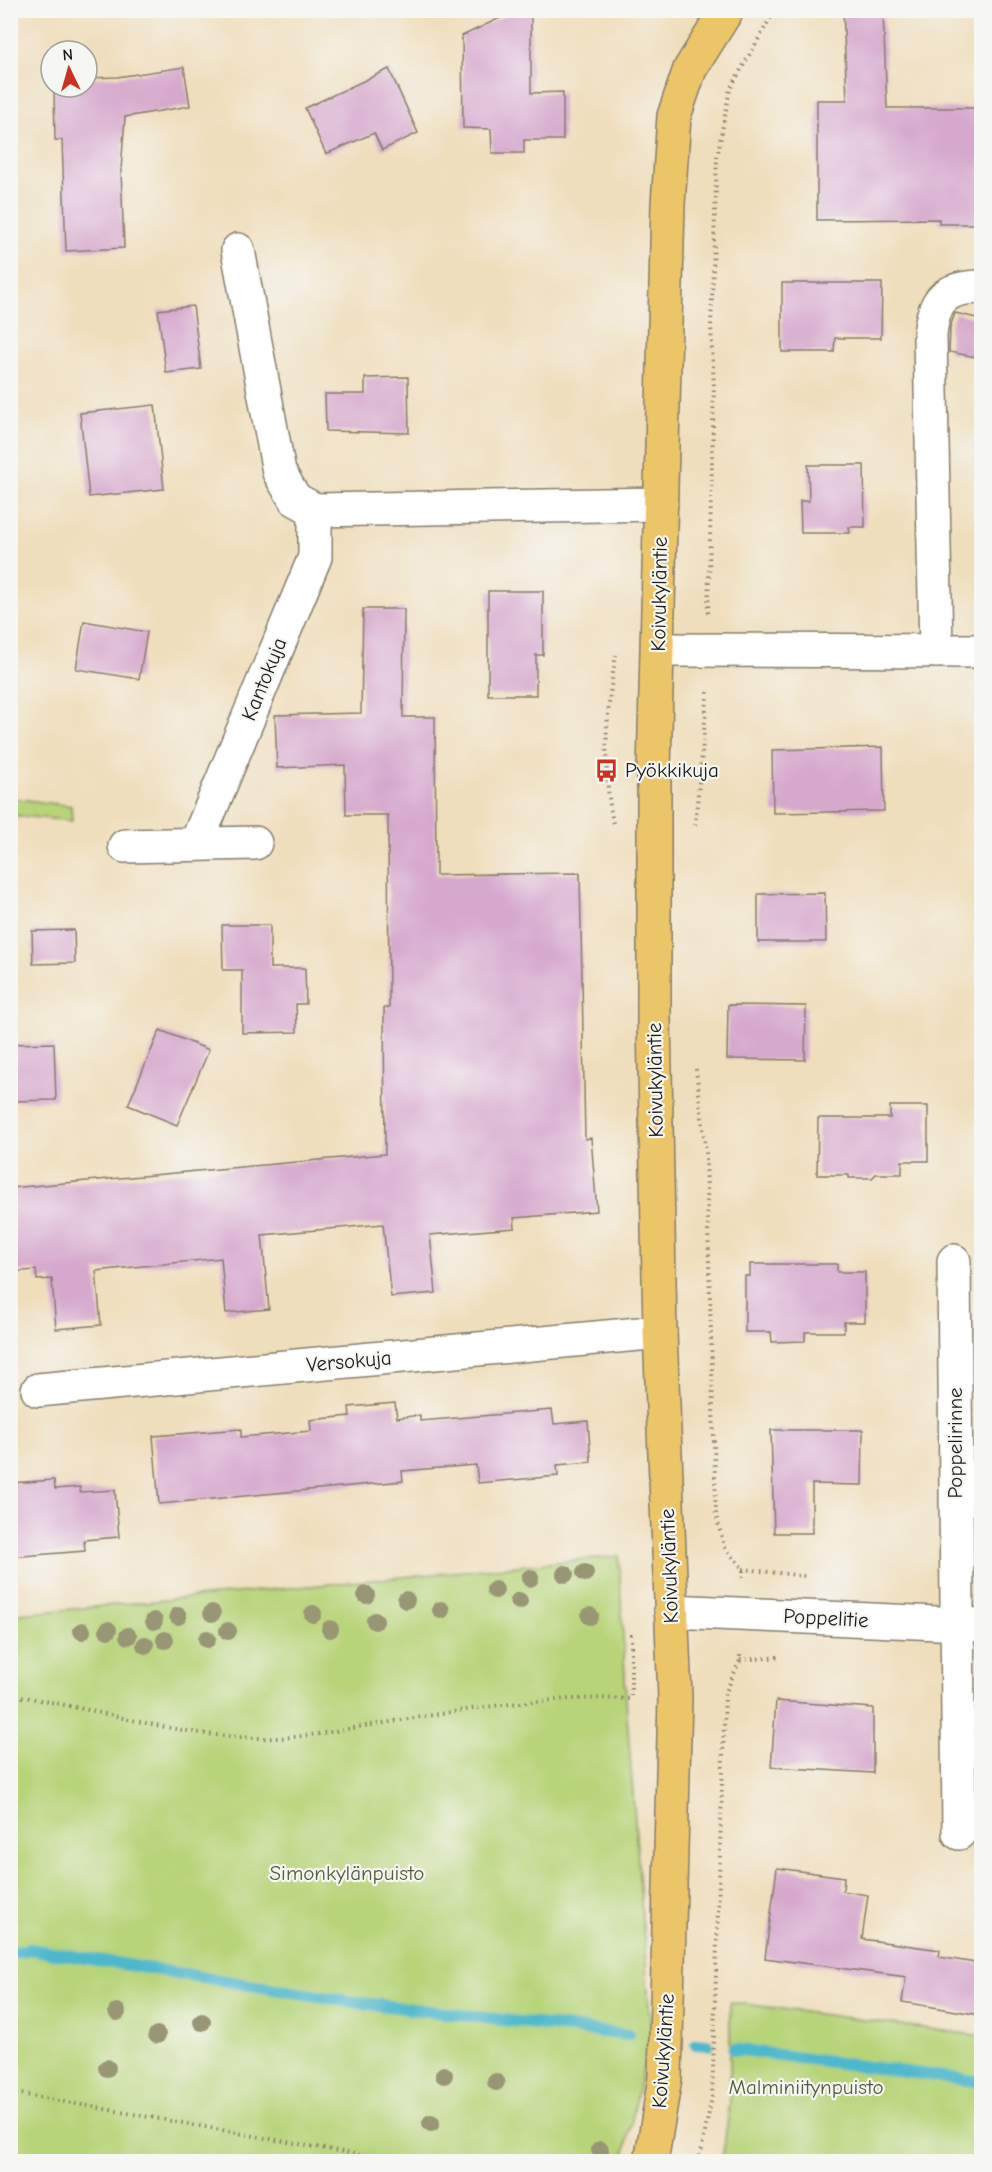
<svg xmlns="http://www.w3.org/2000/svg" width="992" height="2172" viewBox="0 0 992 2172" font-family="'Comic Neue',sans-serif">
  <rect width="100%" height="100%" fill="#f6f6f2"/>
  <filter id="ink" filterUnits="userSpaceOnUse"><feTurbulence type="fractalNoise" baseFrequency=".0167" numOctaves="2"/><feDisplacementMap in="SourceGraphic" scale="12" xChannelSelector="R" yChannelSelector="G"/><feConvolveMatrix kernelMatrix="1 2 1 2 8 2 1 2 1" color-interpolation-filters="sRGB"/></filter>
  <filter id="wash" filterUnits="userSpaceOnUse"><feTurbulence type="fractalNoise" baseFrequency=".008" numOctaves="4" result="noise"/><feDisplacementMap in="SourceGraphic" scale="24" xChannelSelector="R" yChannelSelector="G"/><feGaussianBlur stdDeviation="1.35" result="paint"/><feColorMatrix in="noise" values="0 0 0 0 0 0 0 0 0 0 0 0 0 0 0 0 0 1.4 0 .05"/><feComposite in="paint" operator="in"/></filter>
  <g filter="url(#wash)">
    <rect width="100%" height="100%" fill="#efdebc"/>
    <g fill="#b8d479" stroke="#6a784a" stroke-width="1.5">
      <polygon points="11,798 71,806 72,821 11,815"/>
      <polygon points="619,1556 627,1716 651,2032 623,2161 11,2162 11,1615"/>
      <polygon points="730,2002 981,2036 981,2161 722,2161 730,2103"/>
    </g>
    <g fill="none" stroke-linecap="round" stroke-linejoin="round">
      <g stroke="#4eb7cc" stroke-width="12">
        <polyline points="10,1953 30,1949 354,2002 628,2035"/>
        <polyline points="696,2044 708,2045"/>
        <polyline points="734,2049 982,2082"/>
      </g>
    </g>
    <g id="blocks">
      <g fill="#d6a8ce">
        <polygon points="517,10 531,10 531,93 563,92 563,140 524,140 524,153 492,153 491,129 463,128 462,36"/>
        <polygon points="843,10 883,10 887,108 981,108 981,224 939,224 939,219 817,220 817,100 847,100"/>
        <polygon points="184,67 190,106 125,117 121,170 124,248 66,251 62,140 55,140 54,87 87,87 87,78 117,77"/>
        <polygon points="389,69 418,133 382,150 374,133 326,154 305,108"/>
        <polygon points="782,283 882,283 881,338 835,338 834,352 782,352"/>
        <polygon points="193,306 201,369 166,373 158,310"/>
        <polygon points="955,313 981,319 981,358 949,352 950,327"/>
        <polygon points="408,377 409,433 326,431 325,394 365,394 365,378"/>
        <polygon points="155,405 164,489 89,497 80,413"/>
        <polygon points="808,465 864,465 865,527 849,527 850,533 801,533 800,501 809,501"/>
        <polygon points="488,591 543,591 543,655 536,655 536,695 488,695"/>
        <polygon points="363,609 404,609 403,717 435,717 436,875 580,873 585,1139 591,1138 597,1211 514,1218 515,1228 430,1235 436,1293 391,1297 383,1224 262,1235 269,1309 226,1313 221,1258 96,1271 101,1325 56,1329 52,1279 37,1280 36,1270 10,1272 10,1188 385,1154 384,1008 389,1008 388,815 346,815 345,765 277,768 275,715 361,713"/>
        <polygon points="84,621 147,632 139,679 76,669"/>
        <polygon points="883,747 884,811 773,813 772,750"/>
        <polygon points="825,893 826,942 758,942 758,894"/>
        <polygon points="222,925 270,925 270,968 305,968 306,1004 296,1004 297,1032 242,1033 242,970 223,970"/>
        <polygon points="74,930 75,963 33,964 32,931"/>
        <polygon points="728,1005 806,1006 805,1060 727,1059"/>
        <polygon points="160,1030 209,1050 177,1125 128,1105"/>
        <polygon points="54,1043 56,1100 10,1101 10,1044"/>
        <polygon points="890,1106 928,1106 928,1161 902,1161 902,1174 876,1174 872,1178 849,1178 849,1175 817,1175 818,1118 890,1118"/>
        <polygon points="750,1264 837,1264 837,1272 865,1272 865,1322 844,1322 844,1332 805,1332 805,1341 772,1342 771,1332 745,1332 745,1276 750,1276"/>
        <polygon points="395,1403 397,1418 420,1415 420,1421 552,1410 554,1424 588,1421 591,1462 557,1465 558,1476 478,1483 476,1465 402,1471 403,1481 159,1504 153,1436 241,1429 241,1437 311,1431 310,1420 350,1416 349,1407"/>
        <polygon points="771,1430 863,1430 862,1485 812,1484 812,1533 774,1533"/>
        <polygon points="54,1480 55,1489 80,1487 80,1492 115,1490 119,1537 84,1540 85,1551 10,1557 10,1483"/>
        <polygon points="776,1701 873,1708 873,1773 771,1767"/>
        <polygon points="777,1868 844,1877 843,1891 868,1895 862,1939 940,1950 939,1957 981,1964 981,2015 902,2002 906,1977 765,1958"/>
      </g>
    </g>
  </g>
  <g filter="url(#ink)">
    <use href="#blocks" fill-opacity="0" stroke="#867d6c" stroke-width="1.5"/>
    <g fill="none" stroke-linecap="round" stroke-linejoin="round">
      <defs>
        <g id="minor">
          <polyline points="238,250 279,472 295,499 315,510"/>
          <polyline points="659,650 982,651"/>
          <path d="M 936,651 L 930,336 C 933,300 944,287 982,287"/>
          <polyline points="196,844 315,557 315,510 661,504"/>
          <polyline points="125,846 255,843"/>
          <polyline points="954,1261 959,1833"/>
          <polyline points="38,1390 660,1332"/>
          <polyline points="671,1611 982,1625"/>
        </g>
        <polyline id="major" points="651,2162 665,2078 675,1698 660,1332 654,1018 654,771 668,204 674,116 690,69 727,10"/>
      </defs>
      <use href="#minor" stroke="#867d6c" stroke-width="36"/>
      <use href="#major" stroke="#867d6c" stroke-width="36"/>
      <g stroke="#867d6c" stroke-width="4" stroke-dasharray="1.5 4.5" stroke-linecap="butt">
        <polyline points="708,613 714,386 711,327 717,157 730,89 775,10"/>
        <path d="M 613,823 C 602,767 606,710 616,655"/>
        <polyline points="695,825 708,689"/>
        <polyline points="696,1069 706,1153 716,1515 724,1546 743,1569 743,1578"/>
        <polyline points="743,1569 805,1576"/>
        <polyline points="631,1634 631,1699"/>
        <polyline points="740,1660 780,1657"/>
        <path d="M 10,1695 C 93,1707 173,1736 257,1738 C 297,1740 338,1730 378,1724 C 463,1710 545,1695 631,1699"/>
        <polyline points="10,2092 399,2162"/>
        <polyline points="699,2162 712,2097 725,1694 740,1660 740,1651"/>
      </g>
      <use href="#minor" stroke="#fff" stroke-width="33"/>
      <use href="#major" stroke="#edc569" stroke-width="33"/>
    </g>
    <g fill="#999676">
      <circle cx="585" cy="1573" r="9"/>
      <circle cx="565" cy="1574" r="9"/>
      <circle cx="530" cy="1578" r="9"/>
      <circle cx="495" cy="1590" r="9"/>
      <circle cx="366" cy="1595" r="9"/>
      <circle cx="406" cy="1600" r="9"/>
      <circle cx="519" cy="1601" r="9"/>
      <circle cx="441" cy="1610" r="9"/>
      <circle cx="212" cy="1613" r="9"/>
      <circle cx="313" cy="1614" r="9"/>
      <circle cx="178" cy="1616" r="9"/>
      <circle cx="590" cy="1616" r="9"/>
      <circle cx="154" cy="1621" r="9"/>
      <circle cx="375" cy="1621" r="9"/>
      <circle cx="330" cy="1629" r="9"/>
      <circle cx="108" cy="1630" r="9"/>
      <circle cx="82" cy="1631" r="9"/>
      <circle cx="228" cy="1631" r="9"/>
      <circle cx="128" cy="1636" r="9"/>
      <circle cx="207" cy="1639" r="9"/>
      <circle cx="165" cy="1640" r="9"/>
      <circle cx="145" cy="1645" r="9"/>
      <circle cx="117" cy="2012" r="9"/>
      <circle cx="202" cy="2022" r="9"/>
      <circle cx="157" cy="2035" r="9"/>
      <circle cx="107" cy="2068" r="9"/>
      <circle cx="444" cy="2075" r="9"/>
      <circle cx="496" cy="2082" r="9"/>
      <circle cx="431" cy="2123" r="9"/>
      <circle cx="600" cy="2150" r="9"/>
    </g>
  </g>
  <defs>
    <symbol id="bus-bare" viewBox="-9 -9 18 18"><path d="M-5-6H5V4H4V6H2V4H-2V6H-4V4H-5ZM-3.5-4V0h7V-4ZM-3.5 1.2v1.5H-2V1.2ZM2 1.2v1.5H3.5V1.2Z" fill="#c8321e" stroke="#f6f6f2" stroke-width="2.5" paint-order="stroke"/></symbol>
  </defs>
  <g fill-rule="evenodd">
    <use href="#bus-bare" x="590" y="754" width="33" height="33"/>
  </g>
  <g text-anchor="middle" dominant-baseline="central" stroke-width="4.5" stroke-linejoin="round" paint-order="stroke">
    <g font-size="21" fill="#1c1c1c" stroke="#f6f6f2">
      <text transform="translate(659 594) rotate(-89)">Koivukyläntie</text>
      <text transform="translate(264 679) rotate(-68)">Kantokuja</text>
      <text transform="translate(655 1080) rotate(-91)">Koivukyläntie</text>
      <text transform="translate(349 1361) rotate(-5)">Versokuja</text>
      <text transform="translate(955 1443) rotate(-90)">Poppelirinne</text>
      <text transform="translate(669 1566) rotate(-92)">Koivukyläntie</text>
      <text transform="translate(826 1618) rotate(3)">Poppelitie</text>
      <text transform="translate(663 2051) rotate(-86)">Koivukyläntie</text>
    </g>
    <g font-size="21" fill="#1c1c1c" stroke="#f6f6f2" text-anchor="start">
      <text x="625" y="770">Pyökkikuja</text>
    </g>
    <g font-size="21" fill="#535c3d" stroke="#f6f6f2">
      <text x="347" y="1873">Simonkylänpuisto</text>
      <text x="806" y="2087">Malminiitynpuisto</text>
    </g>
  </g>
  <rect width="992" height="2172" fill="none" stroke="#f6f6f2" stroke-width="36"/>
  <g transform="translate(69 69) rotate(355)"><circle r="28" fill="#f6f6f2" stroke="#9f9f9c" stroke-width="1.5"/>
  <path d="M0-4.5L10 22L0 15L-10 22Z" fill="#c8321e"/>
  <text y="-9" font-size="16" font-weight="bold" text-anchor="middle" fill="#1c1c1c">N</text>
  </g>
</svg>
